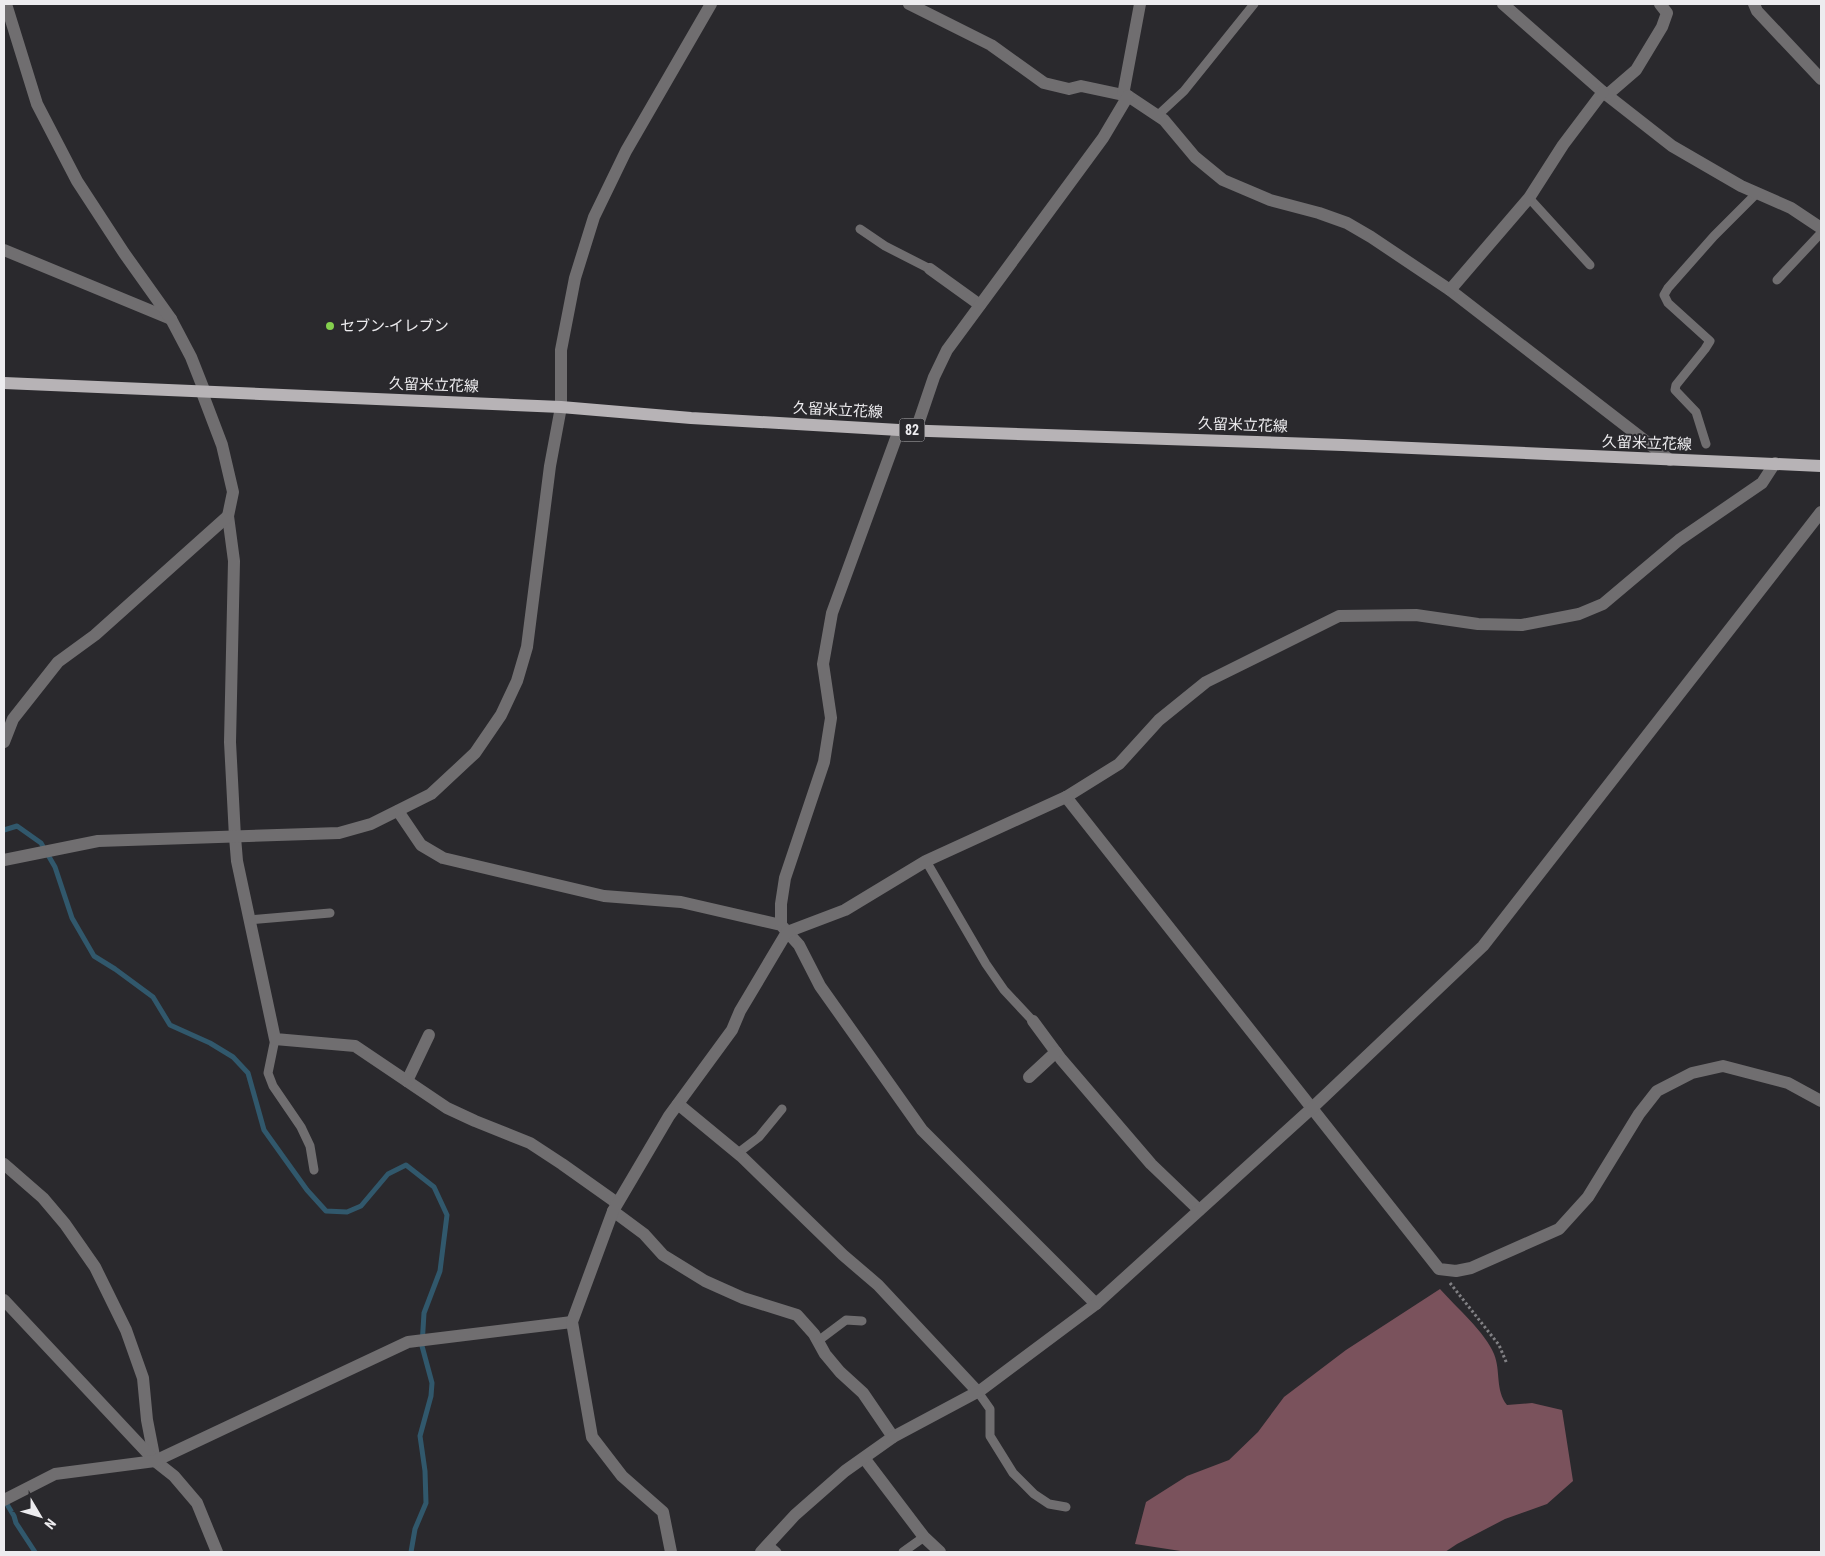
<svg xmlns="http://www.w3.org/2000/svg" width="1825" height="1556" viewBox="0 0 1825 1556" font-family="'Roboto Condensed','Noto Sans JP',sans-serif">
  <rect width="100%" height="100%" fill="#2a292d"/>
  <path fill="#7a525c" d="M 1440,1289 C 1455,1306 1486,1333 1494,1354 C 1501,1371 1495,1390 1507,1405 L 1532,1403 L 1562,1410 L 1573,1481 L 1547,1504 L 1505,1519 L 1457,1544 L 1445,1552 L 1187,1552 L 1135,1544 L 1146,1502 L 1187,1476 L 1229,1460 L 1258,1432 L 1284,1397 L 1346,1350 Z"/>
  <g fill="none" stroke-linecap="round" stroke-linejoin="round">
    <g stroke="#31586c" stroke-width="5">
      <polyline points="4,830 17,826 41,843 55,867 72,918 94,956 115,969 153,997 170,1025 210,1043 233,1057 248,1073 264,1130 307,1190 326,1211 347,1212 361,1206 388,1174 406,1165 434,1187 447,1215 440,1271 424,1313 422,1346 432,1383 431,1396 420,1436 425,1471 426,1503 415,1529 411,1552"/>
      <polyline points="5,1501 14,1516 16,1523 35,1552"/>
    </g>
    <polyline stroke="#818084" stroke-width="3" stroke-dasharray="2.5 2.5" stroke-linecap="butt" points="1450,1283 1499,1345 1507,1364"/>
    <g stroke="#706e70" stroke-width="9">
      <polyline points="1157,116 1184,91 1254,4"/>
      <polyline points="1529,198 1590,265"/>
      <polyline points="860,229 885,246 930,269"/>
      <polyline points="1777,280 1821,233"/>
      <polyline points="1706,444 1696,412 1675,390 1676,385 1705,349 1710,341 1668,303 1664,295 1668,288 1714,236 1757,193"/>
      <polyline points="926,861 986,964 1004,990 1033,1021"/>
      <polyline points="249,920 330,913"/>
      <polyline points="275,1039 268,1073 273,1086 301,1127 310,1146 314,1170"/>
      <polyline points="738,1153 759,1137 782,1109"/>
      <polyline points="818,1341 846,1320 862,1321"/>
      <polyline points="978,1392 990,1409 990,1436 1013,1473 1034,1494 1049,1504 1066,1507"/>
      <polyline points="768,1544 777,1552"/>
      <polyline points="903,1552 924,1537"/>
    </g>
    <g stroke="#706e70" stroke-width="12">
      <polyline points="909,4 991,45 1044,83 1069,89 1081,86 1128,96 1164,120 1195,157 1223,180 1270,200 1319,213 1347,223 1371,237 1450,290 1670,460"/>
      <polyline points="1503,4 1603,92 1672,146 1741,186 1791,208 1821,228"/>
      <polyline points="1754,4 1757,11 1821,79"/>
      <polyline points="1123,95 1140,4"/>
      <polyline points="1607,95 1636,70 1662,27 1667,13 1660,4"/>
      <polyline points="4,250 171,319"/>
      <polyline points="930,269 980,305"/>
      <polyline points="1450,290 1529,198 1563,145 1603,92"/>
      <polyline points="204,390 203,395 222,445 233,492 228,516 234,561 230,742 235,837 237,861 275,1039 355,1046 447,1108 475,1121 530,1143 562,1164 617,1203"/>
      <polyline points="916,430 934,377 947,350 1103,138 1128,96"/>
      <polyline points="4,742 13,719 58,662 95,635 228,516"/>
      <polyline points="1066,797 1439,1269 1456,1271 1471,1268 1559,1229 1588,1197 1639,1114 1657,1091 1692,1073 1723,1066 1788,1083 1821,1101"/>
      <polyline points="398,811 421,845 443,858 604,896 681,902 781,925 799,945 820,986 922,1130 1096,1304"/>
      <polyline points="781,925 781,904 785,878 824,762 831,718 823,664 832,613 899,430"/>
      <polyline points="1033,1021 1061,1059 1151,1164 1199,1210"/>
      <polyline points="1029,1077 1056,1052"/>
      <polyline points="407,1081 429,1035"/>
      <polyline points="678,1104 741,1156 843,1255 878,1285 978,1392"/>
      <polyline points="4,1164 43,1198 65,1224 95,1267 126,1330 143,1378 147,1420 155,1461"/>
      <polyline points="613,1211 644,1234 663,1255 705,1281 743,1298 797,1315 814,1334 825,1354 840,1372 863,1393 893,1437"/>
      <polyline points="4,1300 155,1461 174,1476 197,1503 217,1552"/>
      <polyline points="864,1458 924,1537 940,1552"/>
      <polyline points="4,1500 55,1474 155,1461 408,1342 572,1322"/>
      <polyline points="671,1552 663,1512 622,1476 592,1437 572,1322 613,1211 669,1116 732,1030 740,1011 787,932 845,910 926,861 1066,797 1119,764 1159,720 1206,682 1339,616 1416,615 1478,624 1522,625 1579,614 1603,604 1679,540 1762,483 1775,463"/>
      <polyline points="761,1552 795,1515 845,1471 893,1437 981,1390 1096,1304 1311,1109 1483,946 1821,512"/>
    </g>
    <g stroke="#706e70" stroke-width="12">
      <polyline points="6,4 37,104 77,181 124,253 171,319 191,357 204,390"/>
      <polyline points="4,860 98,841 339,833 371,824 431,794 475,753 501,715 517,681 527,647 550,466 561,407 561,350 575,278 594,217 626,151 711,4"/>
    </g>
    <polyline stroke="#b7b3b6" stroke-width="12" points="4,383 561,407 691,418 899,430 1343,445 1821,466"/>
  </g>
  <circle fill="#84cf4d" stroke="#2a292d" stroke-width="2" cx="330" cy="326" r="5"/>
  <g text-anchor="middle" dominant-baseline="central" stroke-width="4" stroke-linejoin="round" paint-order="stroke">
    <rect fill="#2a292d" stroke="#b2b2b5" stroke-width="1" x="899.5" y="418.5" width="25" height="23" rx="4"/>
    <g font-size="14" font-weight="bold" fill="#edecef">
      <text x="912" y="430">82</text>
    </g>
    <g font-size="15" fill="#edecef" stroke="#2a292d" text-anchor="start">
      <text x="340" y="326">セブン-イレブン</text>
    </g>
    <g font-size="15" fill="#edecef" stroke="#2a292d">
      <text transform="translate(434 385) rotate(2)">久留米立花線</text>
      <text transform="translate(838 410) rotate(3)">久留米立花線</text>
      <text transform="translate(1243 425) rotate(2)">久留米立花線</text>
      <text transform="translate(1647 443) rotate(2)">久留米立花線</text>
    </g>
  </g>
  <rect width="1825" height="1556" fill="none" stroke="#edecef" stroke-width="10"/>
  <g transform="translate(40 1516) rotate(128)" stroke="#2a292d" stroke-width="4" paint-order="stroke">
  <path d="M0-4L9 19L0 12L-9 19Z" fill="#edecef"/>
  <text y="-8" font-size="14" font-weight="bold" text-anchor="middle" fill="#edecef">N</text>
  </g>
</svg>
